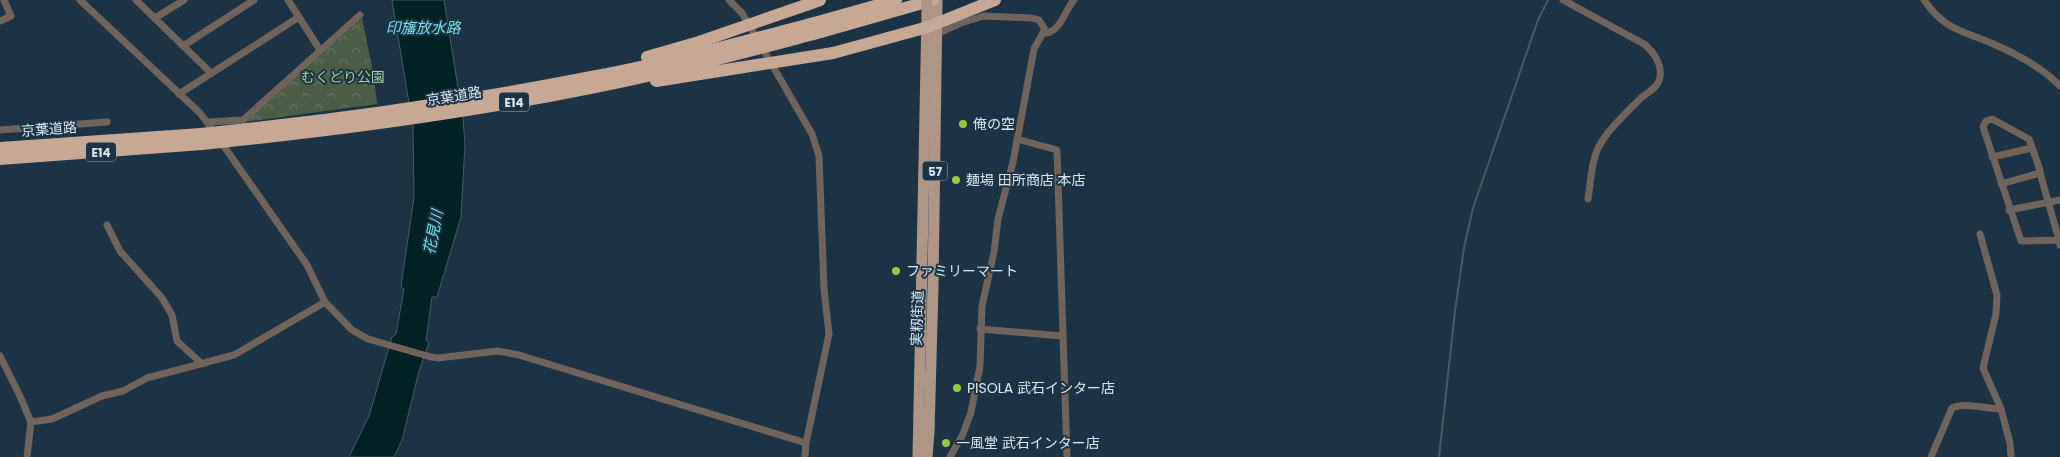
<svg xmlns="http://www.w3.org/2000/svg" width="2060" height="457" viewBox="0 0 2060 457" font-family="Poppins,'Noto Sans JP',sans-serif">
  <defs>
    <pattern id="forest-crowns" width="20" height="18" patternUnits="userSpaceOnUse" patternTransform="scale(1.25)"><rect width="20" height="18" fill="#4b5e45"/><path d="M2 6a3 3 0 1 1 6 0M12 15a3 3 0 1 1 6 0" fill="none" stroke="#647560"/></pattern>
  </defs>
  <rect width="100%" height="100%" fill="#1b3345"/>
  <polygon fill="url(#forest-crowns)" points="362,18 374,77 377,104 245,122"/>
  <polygon fill="#002225" stroke="#415d63" points="392,0 444,0 463,119 465,144 461,217 437,297 432,297 426,340 429,343 419,371 402,440 394,457 349,457 369,416 392,337 396,334 404,289 401,287 414,197 413,127"/>
  <g fill="none" stroke-linecap="round" stroke-linejoin="round">
    <polyline stroke="#415d63" stroke-width="2" points="1439,457 1455,311 1464,248 1473,208 1538,20 1548,0"/>
    <g stroke="#70635c" stroke-width="7">
      <polyline points="80,0 200,113 215,133"/>
      <polyline points="136,0 211,73"/>
      <polyline points="288,0 320,50"/>
      <polyline points="729,0 742,13 812,134 819,156 824,289 829,334 806,443 805,457"/>
      <path d="M 1563,0 L 1644,44 C 1655,53 1664,67 1659,81 C 1656,89 1648,92 1642,97 C 1630,109 1609,128 1601,143 C 1591,158 1591,182 1588,199"/>
      <path d="M 1924,0 C 1944,29 1960,30 1991,43 C 2015,53 2041,67 2060,86"/>
      <polyline points="155,18 184,0"/>
      <polyline points="0,21 11,16 4,0"/>
      <path d="M 937,34 L 961,23 L 984,16 L 1032,18 L 1039,20 L 1047,33 C 1061,30 1065,10 1074,0"/>
      <polyline points="183,46 254,0"/>
      <polyline points="179,94 299,17"/>
      <polyline points="208,122 243,120 360,15"/>
      <polyline points="0,130 107,122"/>
      <polyline points="1017,139 1057,150 1067,457"/>
      <polyline points="221,142 307,265 325,302 352,330 368,339 431,357 438,358 498,351 519,355 806,443"/>
      <polyline points="1992,157 2032,148"/>
      <polyline points="2001,184 2040,173"/>
      <polyline points="2009,210 2060,200"/>
      <polyline points="107,225 120,251 162,298 172,315 177,341 201,363"/>
      <polyline points="1980,234 1997,295 1996,314 1983,368 2001,409 2010,443 2011,457"/>
      <polyline points="2060,240 2059,240 2021,241 1983,127 1986,121 1992,119 2029,139 2040,170 2040,173 2059,240 2060,245"/>
      <polyline points="980,329 1062,336"/>
      <polyline points="0,356 19,394 31,422 27,457"/>
      <polyline points="31,422 52,419 102,396 123,391 147,378 234,355 325,302"/>
      <polyline points="950,457 963,434 971,412 980,366 982,306 994,252 998,219 1013,162 1034,49 1044,31"/>
      <path d="M 1931,457 L 1952,408 C 1966,402 1985,409 2001,409"/>
    </g>
    <g stroke="#ae9585" stroke-width="11">
      <polyline points="918,457 927,14"/>
      <polyline points="927,457 929,432 933,287 937,0"/>
    </g>
    <g stroke="#c7a895" stroke-width="12">
      <polyline points="806,5 820,0"/>
      <polyline points="818,22 896,0"/>
      <polyline points="821,32 933,0"/>
      <polyline points="833,53 928,27 995,0"/>
      <polyline points="0,148 201,134"/>
      <polyline points="0,159 202,144"/>
    </g>
    <polyline stroke="#ae9585" stroke-width="11" points="927,0 927,14"/>
    <g stroke="#c7a895" stroke-width="12">
      <polyline points="647,57 699,42 806,5"/>
      <polyline points="656,81 833,53"/>
      <path d="M 201,134 C 330,121 459,103 586,78 C 665,64 741,42 818,22"/>
      <path d="M 202,144 C 332,131 462,114 590,88 C 668,73 745,52 821,32"/>
    </g>
  </g>
  <g fill="#91cd3f" stroke="#1b3345" stroke-width="2">
    <circle cx="963" cy="124" r="5"/>
    <circle cx="956" cy="180" r="5"/>
    <circle cx="896" cy="271" r="5"/>
    <circle cx="957" cy="388" r="5"/>
    <circle cx="946" cy="443" r="5"/>
  </g>
  <g text-anchor="middle" dominant-baseline="central" stroke-width="4" stroke-linejoin="round" paint-order="stroke">
    <g fill="#1b3345" stroke="#a1b2c0" stroke-width="1">
      <rect x="499" y="92.5" width="30" height="19" rx="4"/>
      <rect x="86" y="142.5" width="30" height="19" rx="4"/>
      <rect x="922.5" y="161.5" width="25" height="19" rx="4"/>
    </g>
    <g font-size="12" font-weight="bold" fill="#dae8f4">
      <text x="514" y="102">E14</text>
      <text x="101" y="152">E14</text>
      <text x="935" y="171">57</text>
    </g>
    <g font-size="14" fill="#a3d292" stroke="#1b3345">
      <text x="343" y="77">むくどり公園</text>
    </g>
    <g font-size="14" fill="#dae8f4" stroke="#1b3345">
      <text transform="translate(454 96) rotate(-9)">京葉道路</text>
      <text transform="translate(49 129) rotate(-4)">京葉道路</text>
      <text transform="translate(917 318) rotate(-88)">実籾街道</text>
    </g>
    <g font-size="14" fill="#dae8f4" stroke="#1b3345" text-anchor="start">
      <text x="973" y="124">俺の空</text>
      <text x="966" y="180">麺場 田所商店 本店</text>
      <text x="906" y="271">ファミリーマート</text>
      <text x="967" y="388">PISOLA 武石インター店</text>
      <text x="956" y="443">一風堂 武石インター店</text>
    </g>
    <g font-size="15" font-style="italic" fill="#76e1e8" stroke="#1b3345">
      <text x="423" y="27">印旛放水路</text>
      <text transform="translate(433 232) rotate(-79)">花見川</text>
    </g>
  </g>
</svg>
